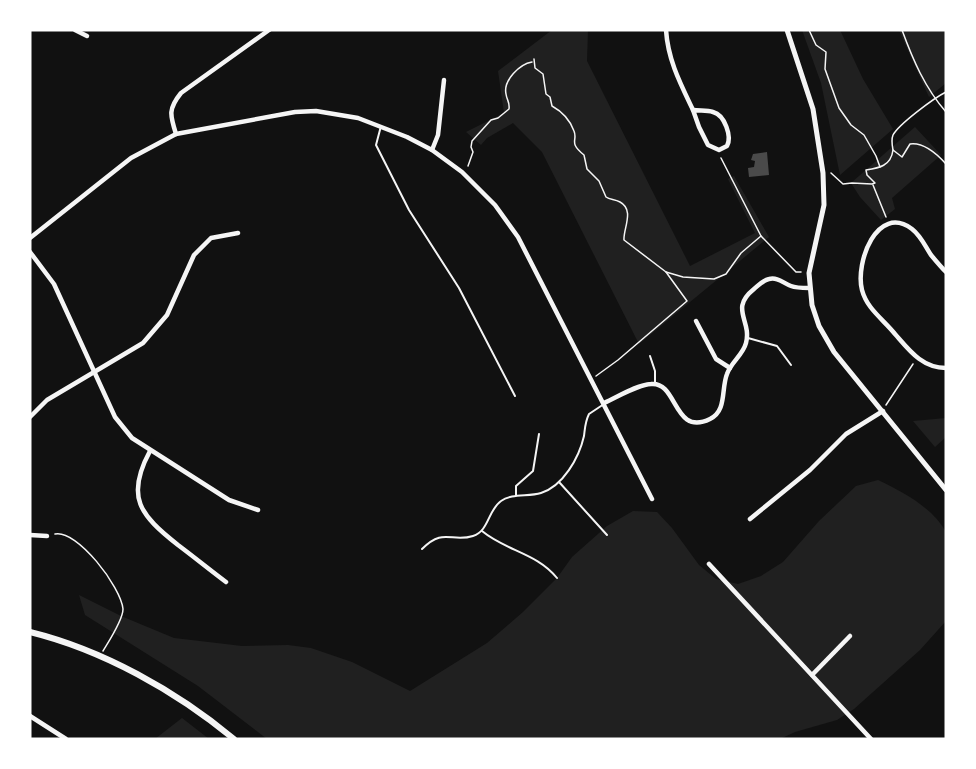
<svg xmlns="http://www.w3.org/2000/svg" width="976" height="769" viewBox="0 0 976 769" font-family="'PT Sans',sans-serif">
  <rect width="100%" height="100%" fill="#111"/>
  <g fill="#202020">
    <polygon points="552,30 588,30 587,61 690,266 755,233 728,179 734,176 769,237 639,344 542,152 513,123 487,138 481,145 466,132 504,113 498,71"/>
    <polygon points="802,30 840,30 863,79 893,129 840,175 821,83"/>
    <polygon points="899,30 946,30 946,83 929,97"/>
    <polygon points="915,127 941,155 892,198 895,209 881,220 860,197 851,183"/>
    <polygon points="946,418 946,437 935,447 913,421"/>
    <path d="M 878,480 C 903,492 932,507 946,532 L 946,621 L 920,650 L 854,709 L 837,720 L 795,732 L 780,739 L 267,739 L 198,686 L 85,615 L 79,595 L 121,616 L 174,638 L 242,646 L 288,645 L 311,648 L 352,662 L 410,691 L 487,643 L 523,612 L 557,578 L 572,557 L 607,526 L 633,511 L 657,512 L 672,528 L 699,565 L 716,579 L 738,584 L 761,576 L 783,562 L 819,521 L 856,486 Z"/>
    <polygon points="182,718 209,739 155,739"/>
  </g>
  <polygon fill="#4a4a4a" points="767,152 769,175 749,177 748,168 754,167 755,161 751,160 753,154"/>
  <g fill="none" stroke-linecap="round" stroke-linejoin="round">
    <g stroke="#f5f5f5" stroke-width="1.5">
      <polyline points="809,30 816,45 826,52 825,69 839,108 851,125 864,135 876,156 880,167"/>
      <path d="M 902,30 C 913,60 925,88 946,112"/>
      <path d="M 534,59 L 535,68 L 543,74 L 546,94 L 550,97 L 552,106 C 561,111 570,120 574,131 C 578,141 568,142 584,155 L 587,169 L 599,181 L 606,197 C 610,200 614,199 620,202 C 635,210 623,229 624,240 L 666,272 L 683,277 L 714,279 L 726,274 L 741,253 L 761,236 L 721,158"/>
      <path d="M 893,150 C 892,145 891,140 893,135 C 899,124 934,98 946,92"/>
      <path d="M 468,166 L 473,152 L 471,147 L 472,141 L 491,120 L 498,118 L 509,109 C 510,102 507,101 506,94 C 503,80 520,64 532,62"/>
      <path d="M 831,173 L 843,184 L 852,183 L 872,184 L 875,183 L 867,175 L 866,170 C 879,168 891,166 893,150 L 902,157 L 910,144 C 924,142 937,154 946,164"/>
      <polyline points="873,185 886,217"/>
      <polyline points="761,236 796,272 801,272"/>
      <polyline points="596,376 618,360 687,301 666,272"/>
      <polyline points="886,405 913,364"/>
      <path d="M 55,534 C 77,529 121,587 123,609 C 123,620 109,641 103,651"/>
    </g>
    <g stroke="#f5f5f5" stroke-width="2">
      <polyline points="381,126 376,145 409,210 459,288 515,396"/>
      <polyline points="748,338 777,346 791,365"/>
      <polyline points="650,356 655,371 655,384"/>
      <polyline points="559,482 607,535"/>
      <polyline points="516,495 516,486 533,471 539,434"/>
      <path d="M 482,531 C 506,551 537,553 557,578"/>
      <path d="M 422,549 C 444,527 451,543 473,536 C 489,531 488,510 501,501 C 512,493 528,497 541,493 C 563,486 579,458 584,436 C 585,428 585,422 589,414 L 604,404"/>
    </g>
    <g stroke="#f5f5f5" stroke-width="4.5">
      <polyline points="75,30 87,36"/>
      <path d="M 666,30 C 668,60 680,83 693,110"/>
      <path d="M 693,110 C 700,111 707,110 713,112 C 725,115 732,137 727,146 L 719,150 L 708,145 L 699,127 Z"/>
      <path d="M 176,134 C 170,115 168,109 181,93 L 269,30"/>
      <polyline points="432,150 438,135 444,80"/>
      <polyline points="30,238 131,158 176,134 295,112 316,111 358,118 407,137 432,150 462,172 495,205 518,237 652,499"/>
      <polyline points="30,252 54,284 115,417 132,438 229,500 258,510"/>
      <path d="M 946,272 C 941,267 936,261 931,255 C 925,246 921,236 912,229 C 877,203 855,263 862,290 C 867,309 883,319 895,334 C 909,350 922,368 946,368"/>
      <polyline points="696,321 716,359 730,368"/>
      <path d="M 604,403 C 618,397 636,385 651,384 C 678,381 673,437 710,419 C 727,411 721,389 727,374 C 731,362 743,355 746,343 C 752,320 729,309 754,289 C 759,285 763,280 769,279 C 778,277 783,283 791,286 C 796,288 803,288 809,288"/>
      <polyline points="30,417 47,400 143,343 167,315 194,255 211,238 238,233"/>
      <path d="M 150,451 C 125,497 140,515 178,545 C 194,557 210,570 226,582"/>
      <polyline points="750,519 810,470 846,434 883,411"/>
      <polyline points="30,535 47,536"/>
      <polyline points="709,564 871,739"/>
      <polyline points="812,675 850,636"/>
      <polyline points="30,716 66,739"/>
    </g>
    <polyline stroke="#f5f5f5" stroke-width="5" points="787,30 813,109 823,173 824,205 809,273 812,305 819,326 834,352 946,490"/>
    <path stroke="#f5f5f5" stroke-width="6" d="M 30,632 C 103,650 176,691 234,739"/>
  </g>
  <rect width="976" height="769" fill="none" stroke="#ffffff" stroke-width="63"/>
</svg>
